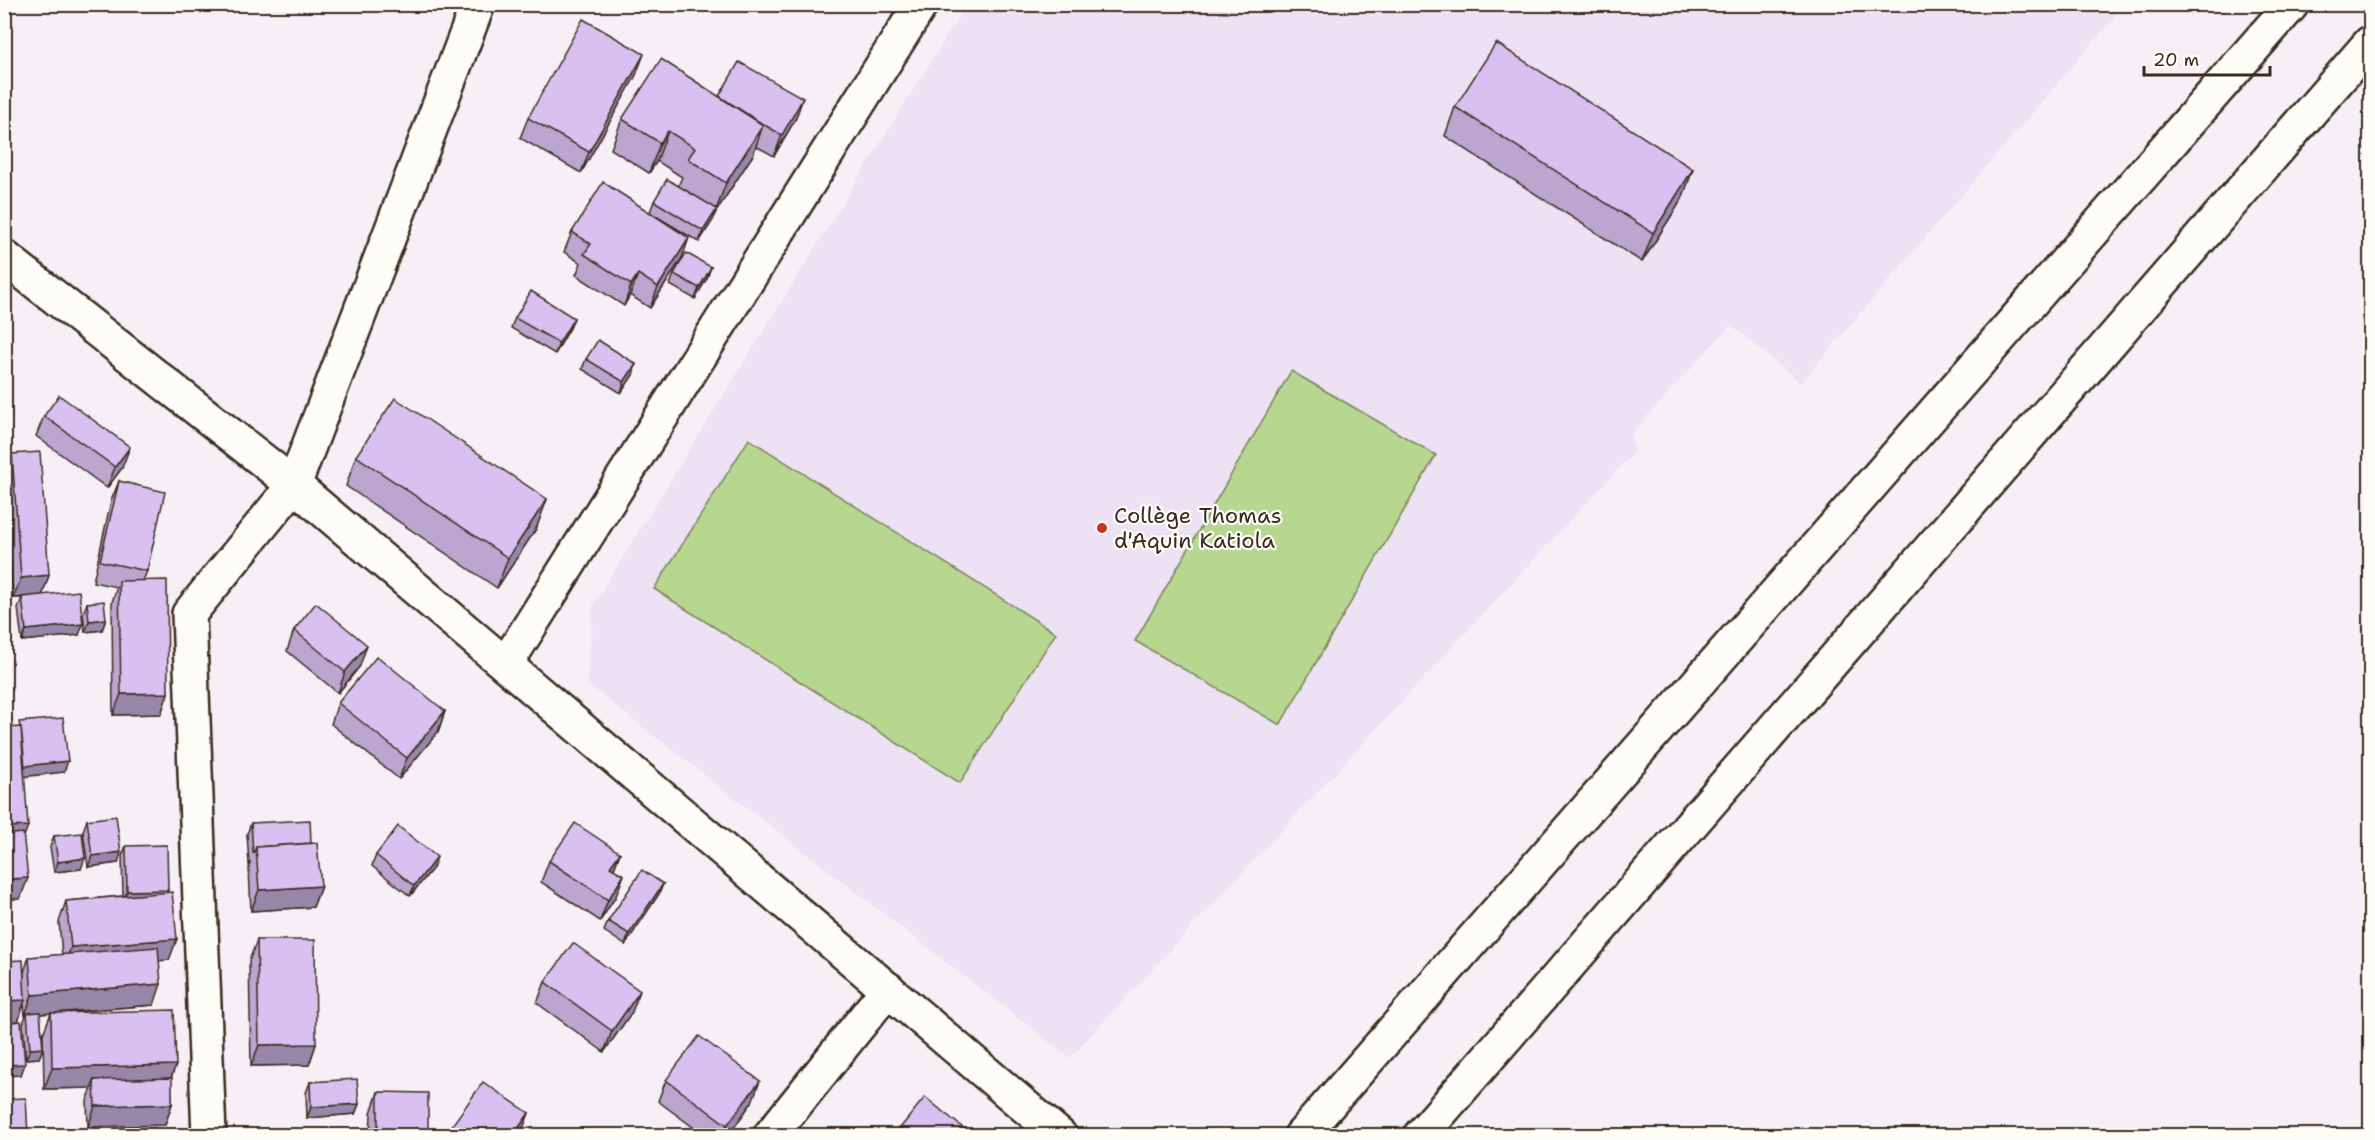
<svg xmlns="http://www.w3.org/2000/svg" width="2375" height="1140" viewBox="0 0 2375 1140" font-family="'Shantell Sans',sans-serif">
  <rect width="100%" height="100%" fill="#f6f0f6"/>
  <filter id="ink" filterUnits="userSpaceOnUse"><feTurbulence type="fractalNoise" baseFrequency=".0167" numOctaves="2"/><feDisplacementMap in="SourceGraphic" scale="12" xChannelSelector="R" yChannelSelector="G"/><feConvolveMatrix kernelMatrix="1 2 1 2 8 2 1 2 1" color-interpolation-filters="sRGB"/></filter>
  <g filter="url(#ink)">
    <polygon fill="#ede2f4" points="966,5 2125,5 1801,383 1731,325 1631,434 1635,451 1070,1058 587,684 593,605"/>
    <g fill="#b7d791" stroke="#798058" stroke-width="1.5">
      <polygon points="1291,371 1436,455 1280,725 1135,641"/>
      <polygon points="749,439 1056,633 960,783 654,589"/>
    </g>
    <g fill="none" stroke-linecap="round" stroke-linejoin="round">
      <defs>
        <g id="minor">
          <polyline points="4,257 294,485 1060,1136"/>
          <polyline points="506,664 921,4"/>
          <polyline points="209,1136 189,614 294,485 478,4"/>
          <polyline points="770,1136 888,989"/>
        </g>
        <g id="trunk">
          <polyline points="1301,1136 2292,4"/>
          <polyline points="1420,1136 2370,43"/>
        </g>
      </defs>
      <use href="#minor" stroke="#3b2a1e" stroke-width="38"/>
      <use href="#trunk" stroke="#3b2a1e" stroke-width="38"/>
      <use href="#minor" stroke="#fdfcf7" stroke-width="33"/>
      <use href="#trunk" stroke="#fdfcf7" stroke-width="33"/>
    </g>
    <g fill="#baa6ce" stroke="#3b2a1e" stroke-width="1.5">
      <polygon points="636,75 581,173 520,138 528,118"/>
      <polygon points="719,96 796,118 774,156 756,146 753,155 715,213 713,220 699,242 651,213 682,258 650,308 630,295 624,306 576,275 581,263 564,252 572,232 650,212 654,201 678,186 682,177 657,161 649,173 611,149 622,119"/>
      <polygon points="1455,107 1693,169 1682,199 1642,262 1445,136"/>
      <polygon points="711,267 707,278 695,299 670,285 674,274"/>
      <polygon points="515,318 574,318 570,328 555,354 511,328"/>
      <polygon points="586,359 633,375 621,393 582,369"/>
      <polygon points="44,416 122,468 107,488 36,436"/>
      <polygon points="12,454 49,575 42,595 79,635 22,641 18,608 22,598 13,598 5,475"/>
      <polygon points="356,456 547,499 536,529 497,588 346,486"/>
      <polygon points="119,481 147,571 143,581 168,693 161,714 113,715 112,602 117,587 93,582 111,501"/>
      <polygon points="87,603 106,619 102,630 85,632 83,613"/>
      <polygon points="294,630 360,666 338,693 287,651"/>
      <polygon points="338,703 445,711 438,732 399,779 331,724"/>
      <polygon points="87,820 118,863 88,867 83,831"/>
      <polygon points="251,823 311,843 321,886 313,907 251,911 249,868 250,863 249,864 247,834"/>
      <polygon points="54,836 81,869 54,872 50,847"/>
      <polygon points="126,846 168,890 167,893 169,960 159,960 154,1005 55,1013 176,1065 171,1078 172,1104 165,1125 88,1127 87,1101 92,1088 44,1089 43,1034 51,1013 40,1014 43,1048 39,1058 26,1059 23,1024 26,1015 25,1015 24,1004 18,1021 24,972 29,957 62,955 59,922 66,901 123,896 122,856"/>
      <polygon points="620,853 614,869 616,896 600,921 541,882 549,861"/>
      <polygon points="376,855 433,868 410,896 372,866"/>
      <polygon points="663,884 659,894 625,945 604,931 608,921"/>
      <polygon points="257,940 316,1044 309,1065 251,1066 249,961"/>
      <polygon points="545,982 632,1012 604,1052 537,1003"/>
      <polygon points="666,1080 752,1102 728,1136 705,1136 658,1101"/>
      <polygon points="310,1082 359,1104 355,1114 307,1118 306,1093"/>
      <polygon points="378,1092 428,1136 370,1136 371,1113"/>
      <polygon points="529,1113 520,1136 447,1136 448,1131"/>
    </g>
    <g fill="#9787a8" stroke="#3b2a1e" stroke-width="1.5">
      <polygon points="644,54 636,75 581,173 589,152"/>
      <polygon points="803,98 796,118 774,156 782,135"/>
      <polygon points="763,125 753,155 715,213 726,183"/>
      <polygon points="668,131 657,161 649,173 660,143"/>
      <polygon points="1693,169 1682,199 1642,262 1653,233"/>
      <polygon points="717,209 713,220 699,242 703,231"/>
      <polygon points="689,238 682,258 650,308 658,287"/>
      <polygon points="711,267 707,278 695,299 699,288"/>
      <polygon points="638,274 630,295 624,306 631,285"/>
      <polygon points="574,318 570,328 555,354 559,343"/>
      <polygon points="636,364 633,375 621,393 624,382"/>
      <polygon points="130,447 122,468 107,488 115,467"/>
      <polygon points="547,499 536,529 497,588 508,558"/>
      <polygon points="49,575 42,596 13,598 21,578"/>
      <polygon points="106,619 102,630 85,632 89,621"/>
      <polygon points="83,624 79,635 22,641 26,630"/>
      <polygon points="367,645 360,666 338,693 345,672"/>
      <polygon points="168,693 161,714 113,715 121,694"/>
      <polygon points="445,711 438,732 399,779 407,758"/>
      <polygon points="68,761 64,772 21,777 25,766"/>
      <polygon points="28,826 20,847 4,848 4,827"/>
      <polygon points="121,852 118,863 88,867 92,856"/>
      <polygon points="620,853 612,874 610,867"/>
      <polygon points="437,857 433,868 410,896 414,886"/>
      <polygon points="85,858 81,869 54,872 58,862"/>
      <polygon points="624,875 616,896 600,921 608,900"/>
      <polygon points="28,878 20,899 10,899 4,915 4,893 10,879"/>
      <polygon points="663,884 659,894 625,945 629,934"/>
      <polygon points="321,886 313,907 251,911 259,890"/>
      <polygon points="168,890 164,901 123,901 127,891"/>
      <polygon points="177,939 169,960 63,968 71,947"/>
      <polygon points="161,984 154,1005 27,1015 27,1013 26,1015 25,1015 32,995"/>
      <polygon points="640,991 632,1012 604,1052 612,1031"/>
      <polygon points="25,1000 18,1021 4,1022 4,1001"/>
      <polygon points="316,1044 309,1065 251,1066 259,1045"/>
      <polygon points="43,1048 39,1058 26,1059 30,1049"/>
      <polygon points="25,1064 21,1075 4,1076 4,1065"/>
      <polygon points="176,1065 168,1085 94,1080 92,1088 44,1089 52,1068"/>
      <polygon points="760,1081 752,1102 728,1136 724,1136 727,1125"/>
      <polygon points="172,1104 165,1125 88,1127 95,1106"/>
      <polygon points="359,1104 355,1114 307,1118 311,1107"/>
      <polygon points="529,1113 521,1134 520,1136 513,1136"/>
    </g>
    <g fill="#d8c1f0" stroke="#3b2a1e" stroke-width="1.5">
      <polygon points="583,19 644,54 589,152 528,118"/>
      <polygon points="1496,43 1693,169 1653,233 1455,107"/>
      <polygon points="661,59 763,125 726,183 688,159 695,148 668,131 660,143 622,119"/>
      <polygon points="739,62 803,98 782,135 761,123 719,96"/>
      <polygon points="667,179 717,209 703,231 654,201"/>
      <polygon points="603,182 689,238 658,287 638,274 631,285 584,254 591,244 572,232"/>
      <polygon points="686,253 711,267 699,288 674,274"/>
      <polygon points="531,291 574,318 559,343 515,318"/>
      <polygon points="598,340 636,364 624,382 586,359"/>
      <polygon points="59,395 130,447 115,467 44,416"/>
      <polygon points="395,398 547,499 508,558 356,456"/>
      <polygon points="40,452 49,575 21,578 12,454"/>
      <polygon points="119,481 165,492 147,571 100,561"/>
      <polygon points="167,580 168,693 121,694 119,581"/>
      <polygon points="79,591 83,624 26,630 22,597"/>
      <polygon points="104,601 106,619 89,621 87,603"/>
      <polygon points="316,603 367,645 345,672 294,630"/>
      <polygon points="377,656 445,711 407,758 338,703"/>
      <polygon points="63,718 68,761 25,766 21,727 20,727 19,722"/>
      <polygon points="21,727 28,826 4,827 4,728"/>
      <polygon points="116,816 121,852 92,856 87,820"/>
      <polygon points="310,820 311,843 256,847 254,853 253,853 251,823"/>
      <polygon points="575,823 620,853 610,867 624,875 608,900 549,861"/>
      <polygon points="398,826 437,857 414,886 376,855"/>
      <polygon points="23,833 28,878 10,879 11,897 4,898 4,835"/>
      <polygon points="82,833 85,858 58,862 54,836"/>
      <polygon points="317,843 321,886 259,890 256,847"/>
      <polygon points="167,845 168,890 127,891 126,846"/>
      <polygon points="642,870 663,884 629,934 608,921"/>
      <polygon points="172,892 177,939 71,947 66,901"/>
      <polygon points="257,940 315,940 316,1044 259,1045"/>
      <polygon points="573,943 640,991 612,1031 545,982"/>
      <polygon points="158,947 161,984 32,995 29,957"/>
      <polygon points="23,960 25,1000 4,1001 4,961"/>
      <polygon points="174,1010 176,1065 52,1068 51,1013"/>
      <polygon points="40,1012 43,1048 30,1049 27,1013"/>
      <polygon points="21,1021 25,1064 4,1065 4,1023"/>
      <polygon points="699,1036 760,1081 727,1125 666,1080"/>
      <polygon points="172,1078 172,1104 95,1106 94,1080"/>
      <polygon points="357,1079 359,1104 311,1107 310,1082"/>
      <polygon points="483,1082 529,1113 513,1136 454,1136 448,1131"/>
      <polygon points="378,1092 428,1093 428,1136 378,1136"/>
      <polygon points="925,1097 973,1136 902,1136 897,1132"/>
      <polygon points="26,1098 28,1136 4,1136 4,1099"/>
      <polygon points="156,1128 157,1136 109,1136 109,1131"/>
      <polygon points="83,1132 83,1136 40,1136 40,1133"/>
    </g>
  </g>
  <circle fill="#c8321e" stroke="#fdfcf7" stroke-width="2" cx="1102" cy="528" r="6"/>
  <g text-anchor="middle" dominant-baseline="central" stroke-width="4.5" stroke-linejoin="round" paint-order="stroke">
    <g font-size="22" fill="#3b2a1e" stroke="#fdfcf7" text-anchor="start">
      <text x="1114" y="515">Collège Thomas<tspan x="1114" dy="25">d'Aquin Katiola</tspan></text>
    </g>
  </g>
  <rect width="2375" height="1140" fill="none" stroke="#fdfcf7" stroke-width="24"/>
  <rect x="12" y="12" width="2351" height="1116" fill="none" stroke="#3b2a1e" stroke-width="2" filter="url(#ink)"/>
  <path d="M2144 66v9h126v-9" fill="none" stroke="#3b2a1e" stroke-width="3"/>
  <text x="2153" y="66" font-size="18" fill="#3b2a1e" stroke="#fdfcf7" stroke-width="4.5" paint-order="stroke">20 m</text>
</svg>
